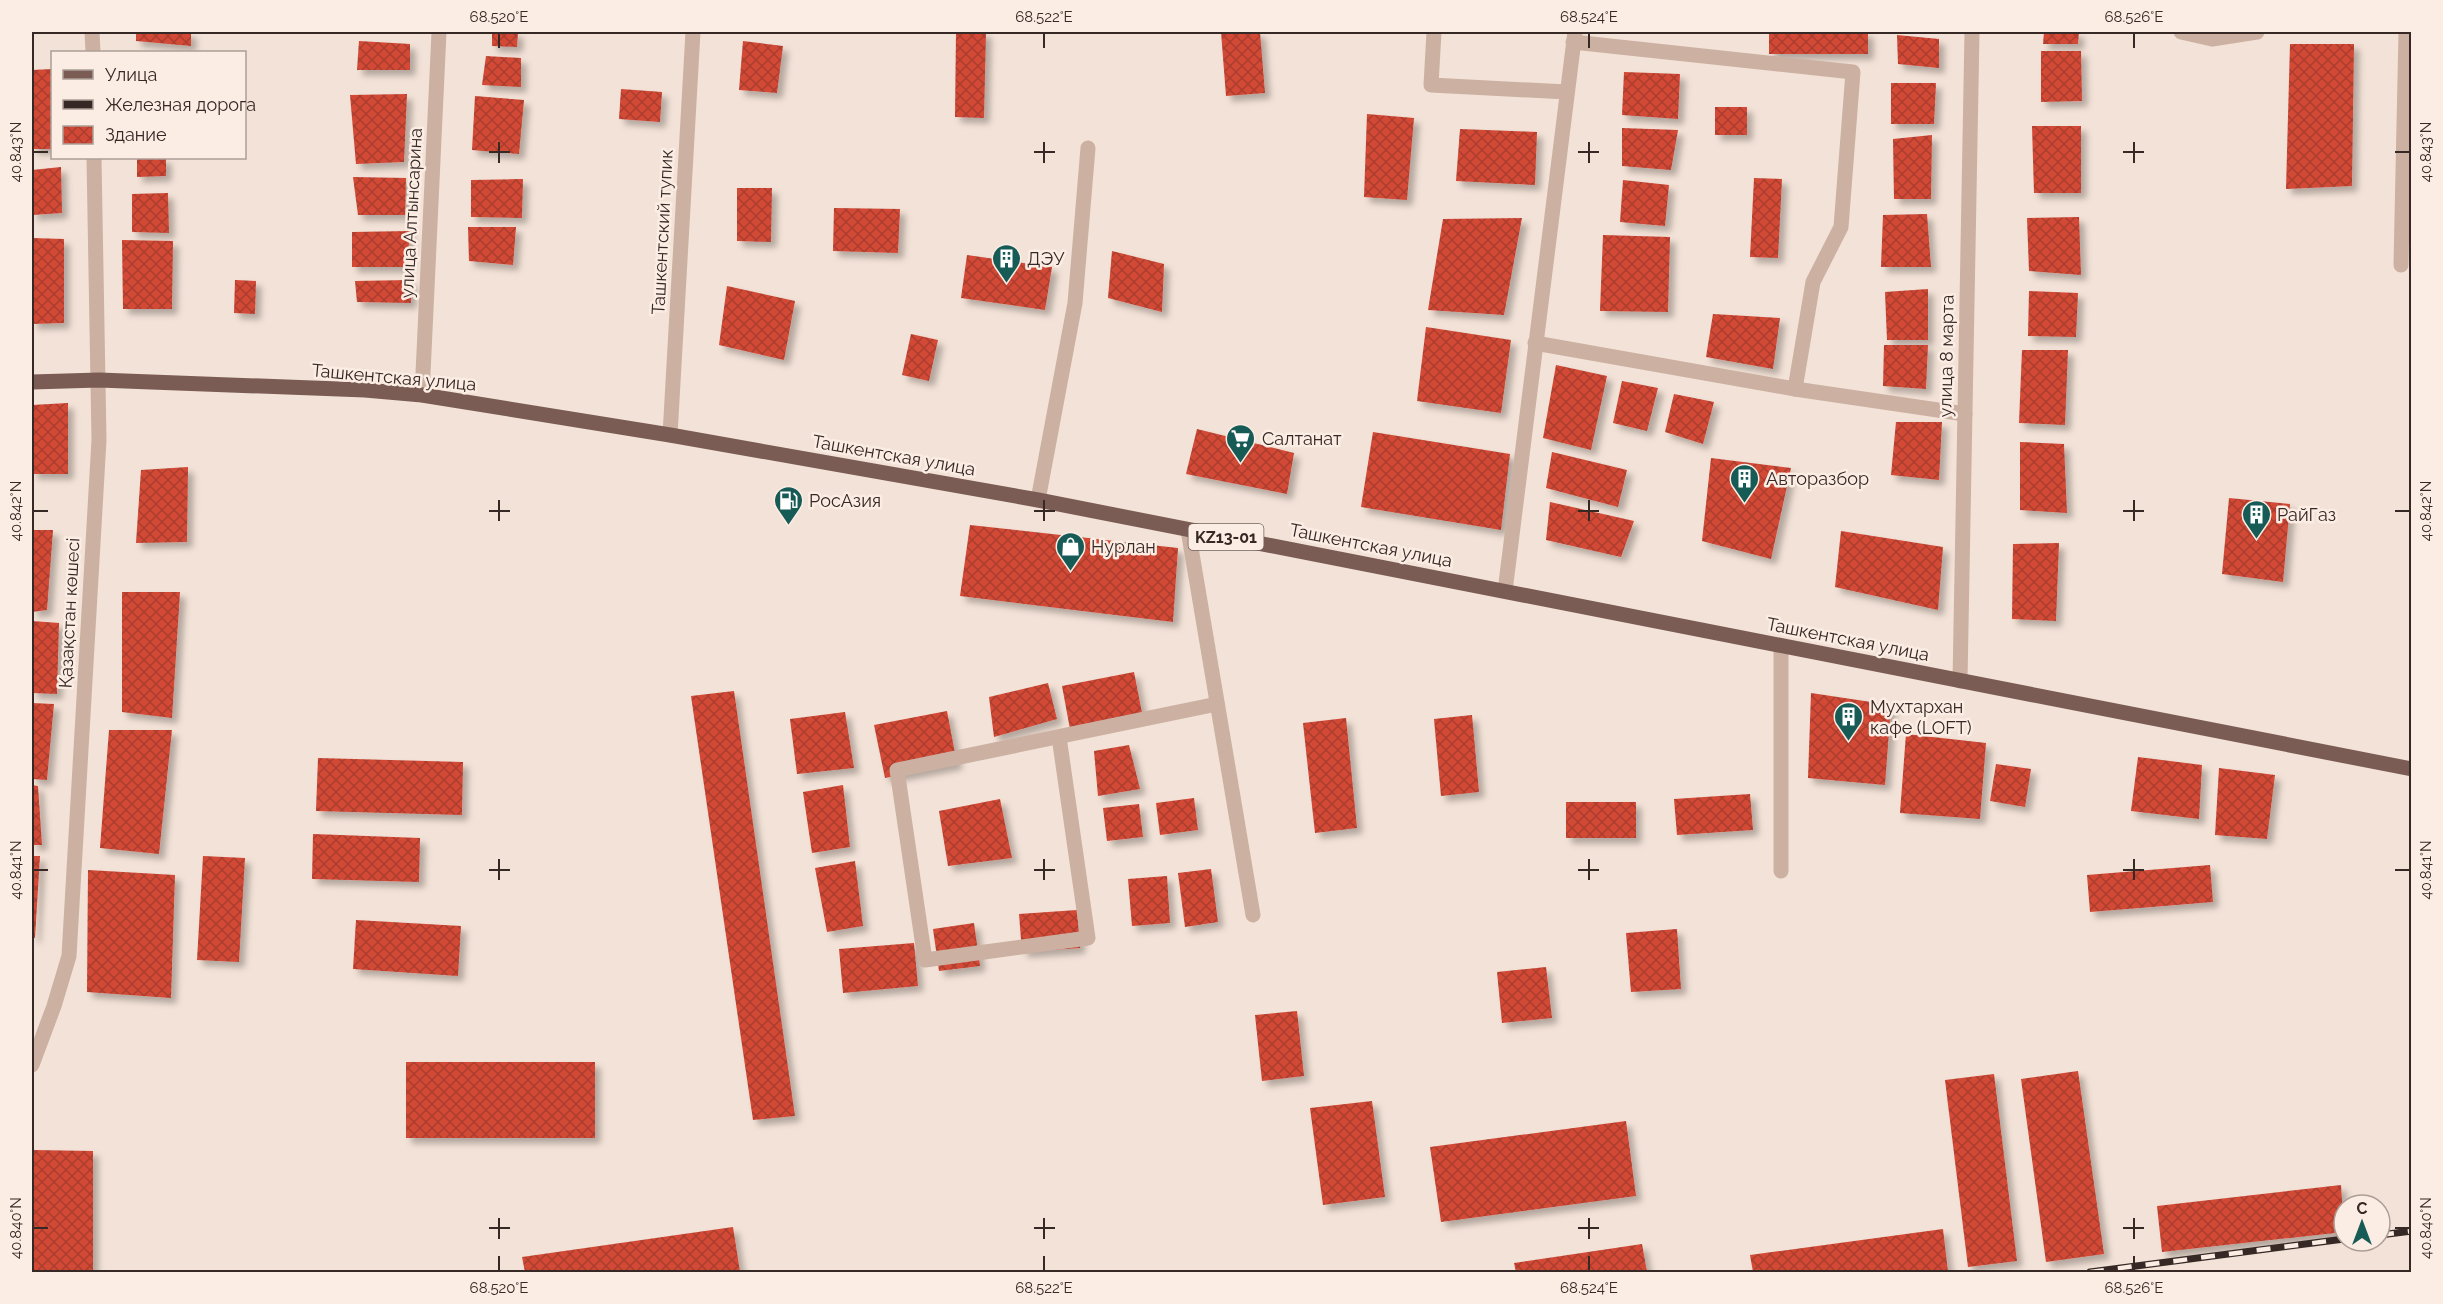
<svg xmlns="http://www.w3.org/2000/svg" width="2443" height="1304" viewBox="0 0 2443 1304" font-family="Raleway,sans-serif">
  <defs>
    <pattern id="building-cross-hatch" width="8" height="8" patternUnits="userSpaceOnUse" patternTransform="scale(1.5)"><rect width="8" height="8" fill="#d24836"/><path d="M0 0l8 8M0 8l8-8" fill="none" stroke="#ab3c2d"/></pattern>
    <filter id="shadow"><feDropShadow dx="5.5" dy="5.5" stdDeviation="3" flood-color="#0004"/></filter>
  </defs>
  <rect width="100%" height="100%" fill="#f3e2d7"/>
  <g fill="url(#building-cross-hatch)" filter="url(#shadow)">
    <polygon points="136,32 191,32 191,46 136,41"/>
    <polygon points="492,32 518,32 517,47 492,46"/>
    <polygon points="956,32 986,32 984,118 955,117"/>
    <polygon points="1221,32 1260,32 1265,93 1226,96"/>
    <rect x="1769" y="32" width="99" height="22"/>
    <polygon points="2044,32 2079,32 2078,44 2043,44"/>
    <polygon points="1897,35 1939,39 1939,68 1898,64"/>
    <polygon points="359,41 410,44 410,70 357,70"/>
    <polygon points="743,41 783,46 777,93 739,90"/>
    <polygon points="2290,44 2354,44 2352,186 2286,189"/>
    <polygon points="2041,51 2081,51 2082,101 2041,102"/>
    <polygon points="486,56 521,58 521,87 482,85"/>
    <polygon points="52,69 52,149 32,149 32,70"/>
    <polygon points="1624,72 1680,74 1678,119 1622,115"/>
    <polygon points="1891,83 1936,83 1934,124 1891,124"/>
    <polygon points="621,89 662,92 660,122 619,119"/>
    <polygon points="407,94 404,162 356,164 350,95"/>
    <polygon points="475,96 524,100 519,154 472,150"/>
    <rect x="1715" y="107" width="32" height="28"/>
    <polygon points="1367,114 1414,118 1407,200 1364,197"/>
    <polygon points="2032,126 2081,126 2081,193 2034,193"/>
    <polygon points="1622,128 1678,130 1671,170 1622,166"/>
    <polygon points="1460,129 1537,132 1535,185 1456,181"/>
    <polygon points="1932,135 1931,199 1894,199 1893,139"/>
    <polygon points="137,158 166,158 166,176 137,177"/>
    <polygon points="61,167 62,213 32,215 32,170"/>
    <polygon points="353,177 406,178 405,215 358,215"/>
    <polygon points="1754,178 1782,179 1778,258 1750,257"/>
    <polygon points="523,179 522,218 471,217 471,180"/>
    <polygon points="1623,180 1669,185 1665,226 1620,222"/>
    <polygon points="737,188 772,188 771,242 737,241"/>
    <polygon points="168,193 169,233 132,232 132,194"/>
    <polygon points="834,208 900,209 898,253 833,251"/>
    <polygon points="1927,214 1931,267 1881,267 1883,215"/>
    <polygon points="2079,217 2081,275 2029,271 2027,218"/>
    <polygon points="1522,218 1504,315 1428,310 1443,219"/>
    <polygon points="468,227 516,227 513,265 469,261"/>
    <polygon points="410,231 407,267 352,267 352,232"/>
    <polygon points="1603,235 1670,237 1668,312 1600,311"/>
    <polygon points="32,238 64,239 64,323 32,324"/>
    <polygon points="122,240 173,241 172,309 123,309"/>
    <polygon points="1112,251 1164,264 1162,312 1108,298"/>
    <polygon points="967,255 1052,267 1045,310 961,298"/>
    <polygon points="235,280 256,281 255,314 234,313"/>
    <polygon points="411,280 411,303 357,302 355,281"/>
    <polygon points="727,286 795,301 784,360 719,345"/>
    <polygon points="1928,289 1928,340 1887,340 1885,292"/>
    <polygon points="2029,291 2078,293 2076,337 2028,336"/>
    <polygon points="1713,314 1780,318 1773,369 1706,357"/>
    <polygon points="1426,327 1511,340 1501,413 1417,401"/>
    <polygon points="911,334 938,340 929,381 902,375"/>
    <polygon points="1884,345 1928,345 1926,389 1883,386"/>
    <polygon points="2022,350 2068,350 2065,425 2019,423"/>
    <polygon points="1556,365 1607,376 1591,450 1543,438"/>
    <polygon points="1622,381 1658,388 1647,431 1613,423"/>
    <polygon points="1674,394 1714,402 1703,444 1665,432"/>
    <polygon points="68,403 68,474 32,474 32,405"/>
    <polygon points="1896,422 1942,422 1939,480 1891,475"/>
    <polygon points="1197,429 1294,453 1287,494 1186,474"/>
    <polygon points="1373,432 1510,454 1501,530 1361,507"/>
    <polygon points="2020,442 2064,444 2067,513 2020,510"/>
    <polygon points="1552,452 1627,470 1618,507 1546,488"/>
    <polygon points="1711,458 1791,468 1771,559 1702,541"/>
    <polygon points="188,467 187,542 136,543 141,470"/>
    <polygon points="2229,498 2290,504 2283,582 2222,574"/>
    <polygon points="1550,502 1634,521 1621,557 1546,540"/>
    <polygon points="970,525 1178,548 1173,622 960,596"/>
    <polygon points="32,530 53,530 47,610 32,612"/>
    <polygon points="1841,531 1943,547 1938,610 1835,587"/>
    <polygon points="2059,543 2056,621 2012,619 2013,544"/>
    <polygon points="122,592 180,592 172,718 122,712"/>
    <polygon points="32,621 59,623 57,694 32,693"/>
    <polygon points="1134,672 1142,713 1070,729 1062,686"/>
    <polygon points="1048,683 1057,719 994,737 989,697"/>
    <polygon points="734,691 795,1116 753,1120 691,696"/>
    <polygon points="1811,693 1891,705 1885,785 1808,778"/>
    <polygon points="32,703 54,704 47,780 32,779"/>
    <polygon points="947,711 957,764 885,778 874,725"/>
    <polygon points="845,712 854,768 797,774 790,719"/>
    <polygon points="1472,715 1479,792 1441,796 1434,719"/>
    <polygon points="1346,718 1357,828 1315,833 1303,723"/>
    <polygon points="109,730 172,730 159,854 100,848"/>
    <polygon points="1906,734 1986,743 1980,819 1900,813"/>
    <polygon points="1129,745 1140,789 1098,796 1094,751"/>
    <polygon points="2138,757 2202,765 2199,819 2131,811"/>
    <polygon points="318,758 463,762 462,815 316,811"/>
    <polygon points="1996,764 2031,769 2025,807 1990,801"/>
    <polygon points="2219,768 2275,775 2267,839 2215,835"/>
    <polygon points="32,785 38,786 42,845 32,845"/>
    <polygon points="843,785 850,847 812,853 803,792"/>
    <polygon points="1750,794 1753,830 1677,835 1674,799"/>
    <polygon points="1194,798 1198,830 1160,835 1156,803"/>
    <polygon points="1000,799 1012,858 948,866 939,811"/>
    <rect x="1566" y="802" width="70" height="36"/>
    <polygon points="1139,804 1143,837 1107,841 1103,808"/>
    <polygon points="313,834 420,838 419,882 312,879"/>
    <polygon points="32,856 40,856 35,938 32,937"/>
    <polygon points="203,856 245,858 239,962 197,960"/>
    <polygon points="855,861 863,926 827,932 815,868"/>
    <polygon points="2210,865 2213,902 2090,912 2087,875"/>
    <polygon points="1211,869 1218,922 1185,927 1178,873"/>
    <polygon points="88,870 175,875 171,998 87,992"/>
    <polygon points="1167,876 1170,923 1132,926 1128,879"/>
    <polygon points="1077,910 1080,948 1022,952 1019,914"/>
    <polygon points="356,920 461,926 458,976 353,969"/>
    <polygon points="974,923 980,966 939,971 933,929"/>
    <polygon points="1677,929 1681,989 1631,992 1626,933"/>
    <polygon points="914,943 918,986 843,993 839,949"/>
    <polygon points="1546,967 1552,1018 1502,1023 1497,972"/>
    <polygon points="1297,1011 1304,1076 1262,1081 1255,1015"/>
    <rect x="406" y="1062" width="189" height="76"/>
    <polygon points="2078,1071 2104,1254 2046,1262 2021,1079"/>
    <polygon points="1994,1074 2017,1261 1968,1267 1945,1080"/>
    <polygon points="1372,1101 1385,1197 1323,1205 1310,1108"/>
    <polygon points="1626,1121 1636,1196 1441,1222 1430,1147"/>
    <polygon points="32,1150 93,1151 93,1272 32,1272"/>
    <polygon points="2341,1185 2344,1232 2162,1252 2157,1206"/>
    <polygon points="733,1227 740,1272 525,1272 522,1257"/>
    <polygon points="1943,1229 1948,1272 1753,1272 1750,1255"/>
    <polygon points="1642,1244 1647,1272 1516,1272 1514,1263"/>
  </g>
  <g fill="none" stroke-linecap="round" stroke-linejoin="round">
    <g stroke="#ccb0a2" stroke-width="15">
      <polyline points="92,32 93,52"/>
      <polyline points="1434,32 1431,85 1567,92"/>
      <polyline points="2181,32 2212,39 2257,32"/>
      <polyline points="1573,42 1853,72 1841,227 1813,282 1795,389"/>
      <polyline points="2401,265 2406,32"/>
      <polyline points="1535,343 1795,389 1965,414"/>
      <polyline points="422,395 439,32"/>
      <polyline points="670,435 693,32"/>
      <polyline points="1038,500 1075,303 1088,148"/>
      <polyline points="1188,530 1253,915"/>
      <polyline points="1505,591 1575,32"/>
      <polyline points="1781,646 1781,871"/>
      <polyline points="1960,681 1972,32"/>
      <polyline points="1059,737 1088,938 925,960 897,770 1217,704"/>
      <polyline points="32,1065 54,1006 69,956 99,440 94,158"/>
    </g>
    <polyline stroke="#7a5c54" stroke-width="15" points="32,382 99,380 365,390 422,395 670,435 1038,500 2412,769"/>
    <defs>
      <g id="rail">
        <polyline points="2380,1235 2412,1231"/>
        <polyline points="2090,1272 2344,1239"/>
      </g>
    </defs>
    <use href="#rail" stroke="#362825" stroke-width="7"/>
    <use href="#rail" stroke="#fbede3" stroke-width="4.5" stroke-dasharray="14" stroke-linecap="butt"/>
  </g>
  <path fill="none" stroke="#362825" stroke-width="2" d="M 499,33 L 499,48M 1044,33 L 1044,48M 1589,33 L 1589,48M 2134,33 L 2134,48M 499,142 L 499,163M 1044,142 L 1044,163M 1589,142 L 1589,163M 2134,142 L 2134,163M 33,152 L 48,152M 489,152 L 510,152M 1034,152 L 1055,152M 1578,152 L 1599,152M 2123,152 L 2144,152M 2395,152 L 2410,152M 499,500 L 499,521M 1044,500 L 1044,521M 1589,500 L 1589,521M 2134,500 L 2134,521M 33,511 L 48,511M 489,511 L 510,511M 1034,511 L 1055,511M 1578,511 L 1599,511M 2123,511 L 2144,511M 2395,511 L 2410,511M 499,859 L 499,880M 1044,859 L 1044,880M 1589,859 L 1589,880M 2134,859 L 2134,880M 33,870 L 48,870M 489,870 L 510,870M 1034,870 L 1055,870M 1578,870 L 1599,870M 2123,870 L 2144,870M 2395,870 L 2410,870M 499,1218 L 499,1239M 1044,1218 L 1044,1239M 1589,1218 L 1589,1239M 2134,1218 L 2134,1239M 33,1228 L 48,1228M 489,1228 L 510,1228M 1034,1228 L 1055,1228M 1578,1228 L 1599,1228M 2123,1228 L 2144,1228M 2395,1228 L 2410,1228M 499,1256 L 499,1271M 1044,1256 L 1044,1271M 1589,1256 L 1589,1271M 2134,1256 L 2134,1271"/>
  <defs>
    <symbol id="building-pin" viewBox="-11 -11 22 30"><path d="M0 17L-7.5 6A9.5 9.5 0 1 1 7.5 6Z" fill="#175b57" stroke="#fbede3"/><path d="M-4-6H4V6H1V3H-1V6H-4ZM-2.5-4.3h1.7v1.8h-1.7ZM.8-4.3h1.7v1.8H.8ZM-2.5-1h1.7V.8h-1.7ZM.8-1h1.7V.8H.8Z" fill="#fff"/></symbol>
    <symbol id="supermarket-pin" viewBox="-11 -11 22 30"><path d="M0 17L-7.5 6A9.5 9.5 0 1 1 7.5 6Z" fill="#175b57" stroke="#fbede3"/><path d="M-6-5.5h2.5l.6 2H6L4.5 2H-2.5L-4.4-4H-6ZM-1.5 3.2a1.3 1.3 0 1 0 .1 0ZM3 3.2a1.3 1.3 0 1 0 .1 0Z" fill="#fff"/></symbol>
    <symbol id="fuel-pin" viewBox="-11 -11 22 30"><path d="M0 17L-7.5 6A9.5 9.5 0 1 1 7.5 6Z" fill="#175b57" stroke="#fbede3"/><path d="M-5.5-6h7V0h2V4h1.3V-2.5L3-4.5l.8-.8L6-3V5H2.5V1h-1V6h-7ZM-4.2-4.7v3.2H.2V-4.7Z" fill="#fff"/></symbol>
    <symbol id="shop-pin" viewBox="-11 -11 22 30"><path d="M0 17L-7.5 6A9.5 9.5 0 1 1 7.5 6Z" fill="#175b57" stroke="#fbede3"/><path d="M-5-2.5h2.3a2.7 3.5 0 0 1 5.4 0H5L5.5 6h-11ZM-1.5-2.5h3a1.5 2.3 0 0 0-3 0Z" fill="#fff"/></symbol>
  </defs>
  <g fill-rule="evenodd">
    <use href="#building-pin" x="990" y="242" width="33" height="45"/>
    <use href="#supermarket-pin" x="1224" y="422" width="33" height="45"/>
    <use href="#building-pin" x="1728" y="462" width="33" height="45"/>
    <use href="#fuel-pin" x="772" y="484" width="33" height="45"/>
    <use href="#building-pin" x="2240" y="498" width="33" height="45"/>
    <use href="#shop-pin" x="1054" y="530" width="33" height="45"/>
    <use href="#building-pin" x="1832" y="700" width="33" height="45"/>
  </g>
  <g text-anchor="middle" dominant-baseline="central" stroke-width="5" stroke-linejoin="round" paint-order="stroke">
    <rect fill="#fbede3" stroke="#71635e" stroke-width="1.5" x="1188.5" y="524" width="75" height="26" rx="4.5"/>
    <g font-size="16" font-weight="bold" fill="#362825">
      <text x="1226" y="537">KZ13-01</text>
    </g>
    <g font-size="18" fill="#362825" stroke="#fbede3">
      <text transform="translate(411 213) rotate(-87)">улица Алтынсарина</text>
      <text transform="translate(662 232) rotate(-87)">Ташкентский тупик</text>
      <text transform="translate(1946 356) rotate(-89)">улица 8 марта</text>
      <text transform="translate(394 377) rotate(5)">Ташкентская улица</text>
      <text transform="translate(894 455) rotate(10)">Ташкентская улица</text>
      <text transform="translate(1371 545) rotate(11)">Ташкентская улица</text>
      <text transform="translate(69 613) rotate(-87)">Қазақстан көшесі</text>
      <text transform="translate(1848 639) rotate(11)">Ташкентская улица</text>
    </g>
    <g font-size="18" fill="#362825" stroke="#fbede3" text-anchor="start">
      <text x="1027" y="258">ДЭУ</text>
      <text x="1262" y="438">Салтанат</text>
      <text x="1766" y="478">Авторазбор</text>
      <text x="809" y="500">РосАзия</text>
      <text x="2277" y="514">РайГаз</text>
      <text x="1091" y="546">Нурлан</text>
      <text x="1870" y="706">Мухтархан<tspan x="1870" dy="21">кафе (LOFT)</tspan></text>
    </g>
  </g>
  <rect width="2443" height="1304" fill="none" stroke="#fbede3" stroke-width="66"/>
  <rect x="51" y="51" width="195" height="108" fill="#fbede3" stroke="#ac9e97" stroke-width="1.5"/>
  <rect x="63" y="70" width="30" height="9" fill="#7a5c54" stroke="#ac9e97" stroke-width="1.5"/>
  <text x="105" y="81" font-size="18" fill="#362825">Улица</text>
  <rect x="63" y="100" width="30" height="9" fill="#362825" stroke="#ac9e97" stroke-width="1.5"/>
  <text x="105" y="111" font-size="18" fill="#362825">Железная дорога</text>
  <rect x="63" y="126" width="30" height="18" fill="url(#building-cross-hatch)" stroke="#ac9e97" stroke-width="1.5"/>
  <text x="105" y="141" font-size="18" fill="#362825">Здание</text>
  <g transform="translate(2362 1223)"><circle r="28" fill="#fbede3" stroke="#ac9e97" stroke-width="1.5"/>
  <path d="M0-4.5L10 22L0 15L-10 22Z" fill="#175b57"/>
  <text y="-9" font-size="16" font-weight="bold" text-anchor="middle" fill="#362825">С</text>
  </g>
  <rect x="33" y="33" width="2377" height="1238" fill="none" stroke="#362825" stroke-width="2"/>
  <g font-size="15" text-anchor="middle" fill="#362825">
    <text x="499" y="22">68.520°E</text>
    <text x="1044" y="22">68.522°E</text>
    <text x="1589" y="22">68.524°E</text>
    <text x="2134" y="22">68.526°E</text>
    <text transform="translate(16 152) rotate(-90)" y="5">40.843°N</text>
    <text transform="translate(2426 152) rotate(-90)" y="5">40.843°N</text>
    <text transform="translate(16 511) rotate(-90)" y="5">40.842°N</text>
    <text transform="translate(2426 511) rotate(-90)" y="5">40.842°N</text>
    <text transform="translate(16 870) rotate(-90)" y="5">40.841°N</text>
    <text transform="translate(2426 870) rotate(-90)" y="5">40.841°N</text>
    <text transform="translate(16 1228) rotate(-90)" y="5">40.840°N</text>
    <text transform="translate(2426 1228) rotate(-90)" y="5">40.840°N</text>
    <text x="499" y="1293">68.520°E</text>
    <text x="1044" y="1293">68.522°E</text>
    <text x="1589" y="1293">68.524°E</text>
    <text x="2134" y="1293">68.526°E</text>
  </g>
</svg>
